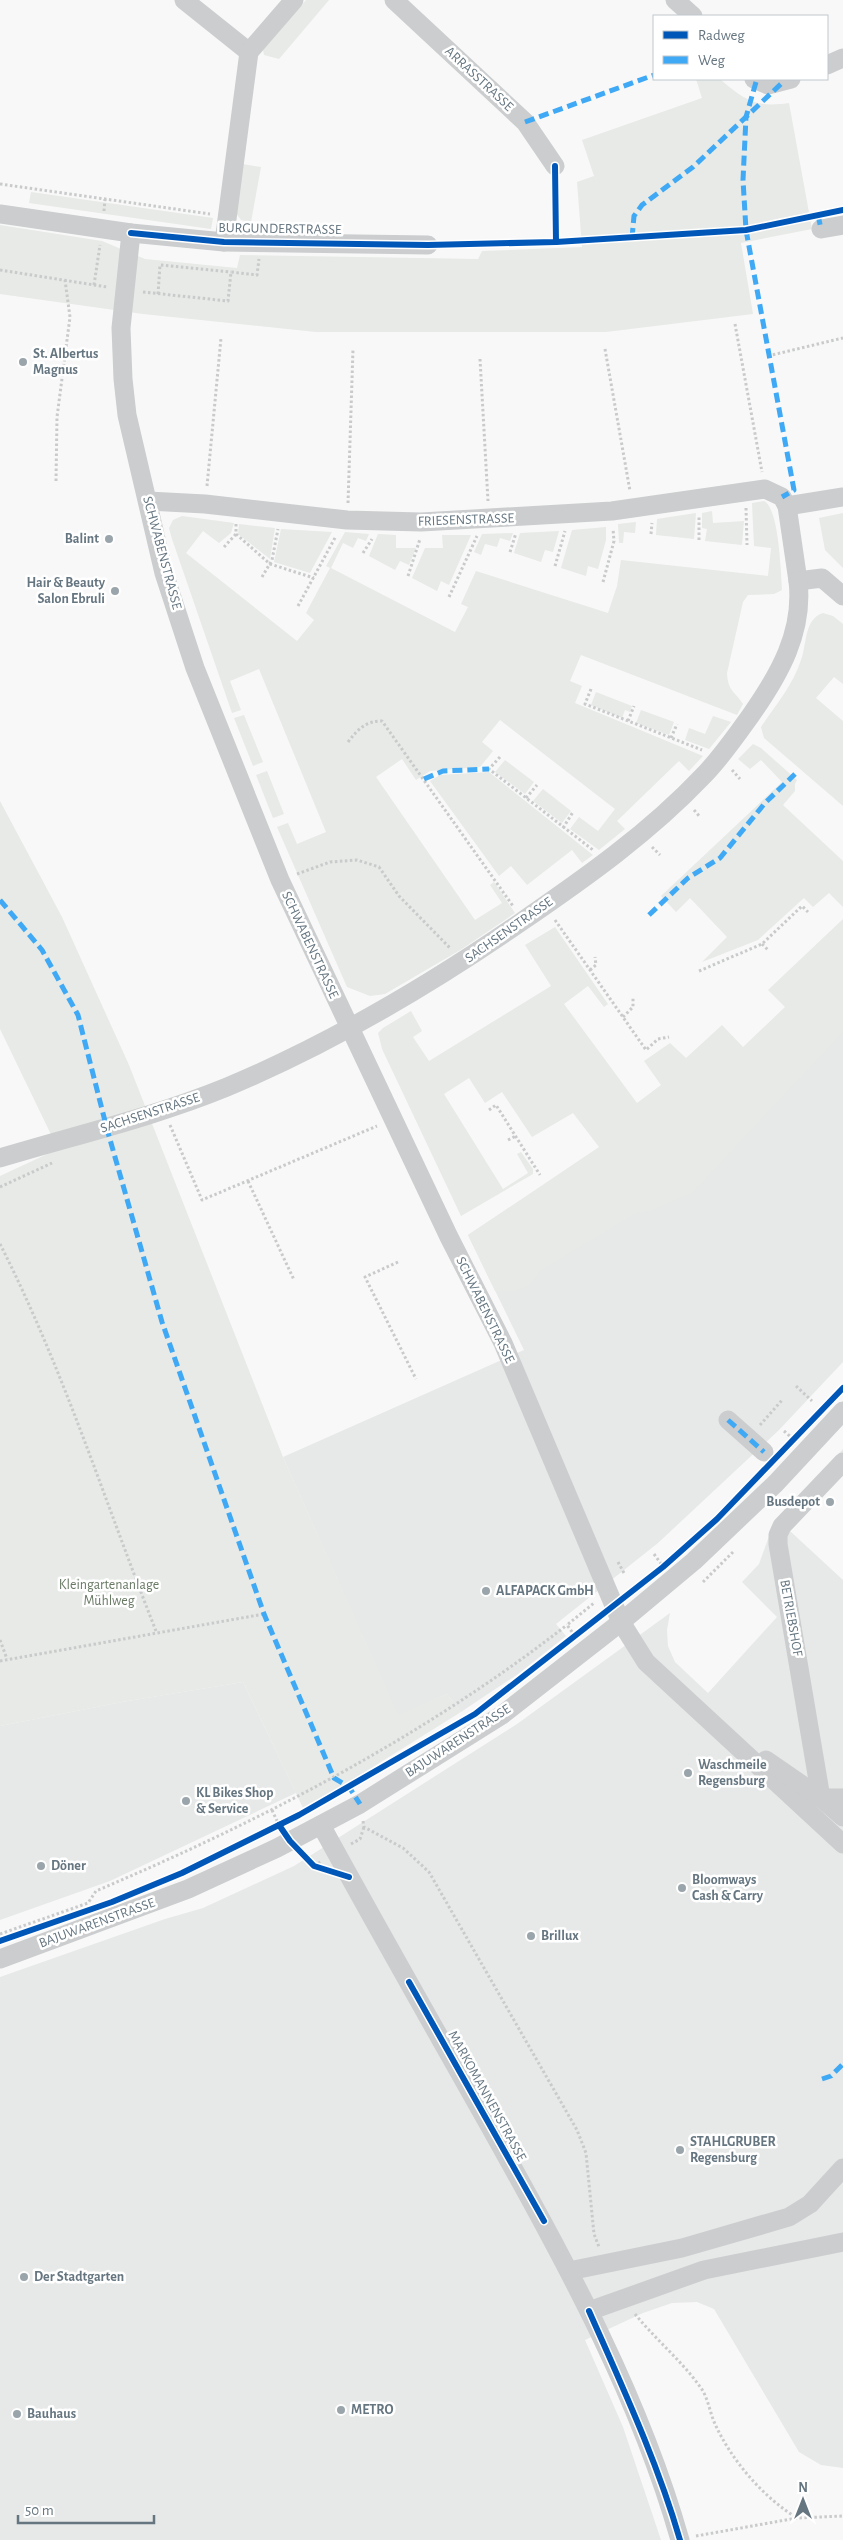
<svg xmlns="http://www.w3.org/2000/svg" width="843" height="2540" viewBox="0 0 843 2540" font-family="'Alegreya Sans',sans-serif">
  <rect width="100%" height="100%" fill="#f8f8f8"/>
  <g fill="#e7e8e8">
    <polygon points="843,954 843,1362 779,1430 658,1543 556,1624 566,1636 518,1674 461,1712 447,1694 398,1716 283,1457 524,1350 468,1235 772,1035"/>
    <polygon points="843,1449 843,1474 790,1531 843,1580 843,2468 821,2465 799,2452 714,2309 697,2302 672,2303 643,2313 585,2340 623,2427 661,2540 0,2540 0,1977 165,1919 203,1908 294,1866 517,1724 670,1613 667,1630 668,1646 675,1662 708,1693 777,1617 742,1582 759,1564 773,1525"/>
    <polygon points="243,1682 296,1793 110,1881 0,1920 0,1726 122,1702"/>
  </g>
  <g fill="#e7eae6">
    <polygon points="306,0 329,0 279,59 264,55 263,50"/>
    <path d="M 696,79 L 720,79 C 744,100 756,108 789,103 L 812,229 L 741,243 L 753,314 L 606,332 L 316,332 L 143,314 L 0,294 L 0,225 L 102,241 L 145,259 L 237,268 L 240,255 L 478,259 L 482,251 L 582,247 L 577,182 L 594,176 L 582,140 L 702,98 Z"/>
    <polygon points="242,164 261,167 251,222 241,220 235,212"/>
    <polygon points="31,192 213,218 211,229 29,203"/>
    <path d="M 764,501 C 779,508 781,573 782,590 L 774,594 L 748,595 L 743,602 L 727,673 C 728,692 735,691 743,704 L 737,715 L 581,655 L 570,681 L 582,686 L 575,703 L 703,756 L 689,771 L 679,761 L 617,821 L 625,829 L 599,850 L 570,829 L 579,817 L 598,831 L 615,809 L 500,720 L 482,742 L 493,751 L 480,767 L 430,771 L 416,780 L 402,759 L 376,777 L 475,920 L 502,903 L 490,885 L 494,882 L 515,913 L 462,949 L 385,994 L 370,996 L 347,987 L 277,827 L 288,823 L 297,844 L 326,832 L 259,669 L 230,681 L 241,710 L 232,713 L 172,539 L 169,528 L 173,520 L 182,516 L 234,523 L 231,533 L 219,543 L 203,531 L 186,553 L 297,641 L 314,620 L 306,613 L 330,568 L 326,566 L 345,532 L 369,534 L 366,541 L 358,538 L 353,548 L 343,543 L 331,568 L 455,632 L 468,607 L 461,604 L 476,571 L 608,613 L 617,586 L 621,560 L 768,576 L 771,548 L 754,546 L 752,503 Z"/>
    <polygon points="712,511 713,523 744,521 742,545 705,541 707,529 702,528 702,513"/>
    <polygon points="696,513 694,539 656,535 657,519"/>
    <polygon points="843,513 843,568 825,550 819,518"/>
    <polygon points="636,522 635,533 624,532 623,543 619,543 618,524"/>
    <polygon points="239,524 275,528 270,559 238,534"/>
    <polygon points="606,527 606,540 598,569 588,566 586,576 561,568 572,530"/>
    <polygon points="281,529 332,532 310,573 274,562"/>
    <polygon points="559,531 553,552 545,550 541,562 514,553 520,533"/>
    <polygon points="513,533 510,541 500,538 497,547 485,544 481,555 474,552 482,534"/>
    <polygon points="378,534 396,535 396,548 416,548 409,565 400,561 395,570 369,556"/>
    <polygon points="442,535 471,535 449,585 441,581 437,591 412,578 425,548 443,548"/>
    <path d="M 823,613 L 833,616 L 843,624 L 843,684 L 834,677 L 816,698 L 843,721 L 843,806 L 764,738 L 761,727 C 775,706 793,685 801,660 C 807,644 804,619 823,613 Z"/>
    <polygon points="596,692 632,706 630,712 625,710 622,718 591,705"/>
    <polygon points="641,710 674,722 669,735 636,723"/>
    <polygon points="244,715 263,762 253,766 234,718"/>
    <polygon points="713,716 731,722 709,749 685,740 689,728 705,734"/>
    <polygon points="753,744 761,748 797,780 795,784 795,791 783,805 843,861 843,907 829,893 813,907 804,898 758,940 702,962 727,937 690,898 676,912 661,896 782,782 761,760 750,769 738,759"/>
    <polygon points="505,760 534,782 525,794 495,772"/>
    <polygon points="267,771 284,814 273,818 256,775"/>
    <polygon points="489,772 593,855 582,863 572,850 527,885 511,866 499,876 430,781 440,775"/>
    <polygon points="543,789 571,811 562,823 533,801"/>
    <polygon points="0,801 62,917 129,1065 283,1457 398,1715 447,1694 461,1712 304,1810 243,1682 122,1702 0,1726 0,1176 58,1149 0,1029"/>
    <path d="M 843,919 L 843,1032 L 692,1193 L 650,1211 L 636,1213 L 540,1271 C 526,1292 519,1292 495,1291 L 468,1235 L 599,1147 L 573,1113 L 532,1137 L 502,1092 L 485,1103 L 469,1078 L 444,1094 L 503,1189 L 528,1173 L 517,1154 L 521,1152 L 533,1169 L 533,1174 L 461,1216 L 382,1049 L 378,1033 L 383,1028 L 411,1011 L 422,1031 L 413,1037 L 429,1061 L 551,986 L 525,945 L 555,927 L 608,1004 L 604,1007 L 588,986 L 564,1004 L 637,1103 L 661,1085 L 644,1061 L 670,1043 L 686,1058 L 722,1025 L 743,1047 L 785,1007 L 768,990 Z"/>
  </g>
  <g fill="none" stroke-linecap="round" stroke-linejoin="round">
    <g stroke="#c9cacb" stroke-width="3" stroke-dasharray="2.5 2.5" stroke-linecap="butt">
      <polyline points="0,184 210,214"/>
      <polyline points="104,211 105,199"/>
      <polyline points="0,270 107,287"/>
      <polyline points="94,285 100,245"/>
      <polyline points="143,292 228,301 231,272 257,275 259,259"/>
      <polyline points="158,294 160,265 231,272"/>
      <polyline points="735,324 762,472"/>
      <polyline points="605,349 630,491"/>
      <polyline points="768,356 843,338"/>
      <polyline points="480,359 488,501"/>
      <polyline points="56,481 57,417 70,317 65,280"/>
      <polyline points="207,486 221,338"/>
      <polyline points="348,503 353,349"/>
      <polyline points="746,508 747,545"/>
      <polyline points="236,524 236,534 270,564 314,578"/>
      <polyline points="651,534 652,523"/>
      <polyline points="699,540 699,516"/>
      <polyline points="224,547 236,534"/>
      <polyline points="510,552 516,533"/>
      <polyline points="363,553 372,539"/>
      <polyline points="555,566 565,531"/>
      <polyline points="408,576 420,539"/>
      <polyline points="262,577 272,560 278,529"/>
      <polyline points="603,582 614,541 613,529"/>
      <polyline points="449,597 477,536"/>
      <polyline points="298,606 336,536"/>
      <polyline points="591,689 585,704 702,750"/>
      <polyline points="628,721 634,706"/>
      <polyline points="671,738 677,724"/>
      <path d="M 348,742 C 358,729 366,721 382,721 L 513,906"/>
      <polyline points="500,757 489,769 593,850"/>
      <polyline points="732,770 740,779"/>
      <polyline points="526,798 537,785"/>
      <polyline points="694,810 700,817"/>
      <polyline points="563,828 573,812"/>
      <polyline points="652,847 660,855"/>
      <polyline points="297,874 330,862 357,860 379,867 399,896 450,948"/>
      <polyline points="555,920 646,1050 658,1039 669,1037"/>
      <polyline points="762,944 768,950"/>
      <polyline points="590,970 596,965 595,957"/>
      <polyline points="699,971 762,944 802,906 808,912"/>
      <polyline points="623,1017 633,1007 633,997"/>
      <polyline points="489,1110 496,1105 540,1175"/>
      <polyline points="170,1125 202,1200 377,1126"/>
      <polyline points="508,1140 516,1136"/>
      <polyline points="248,1181 294,1280"/>
      <polyline points="0,1187 52,1163"/>
      <path d="M 0,1244 C 63,1368 105,1502 156,1631"/>
      <polyline points="398,1262 365,1277 416,1379"/>
      <polyline points="796,1386 812,1401"/>
      <polyline points="760,1425 783,1399"/>
      <polyline points="784,1431 792,1438"/>
      <polyline points="654,1554 662,1565"/>
      <polyline points="618,1562 625,1575"/>
      <polyline points="703,1582 733,1552"/>
      <polyline points="575,1636 567,1625 594,1603"/>
      <polyline points="0,1640 7,1659"/>
      <polyline points="0,1661 264,1614"/>
      <polyline points="272,1810 279,1825"/>
      <polyline points="363,1821 364,1827 403,1848 429,1872 577,2130 586,2153 594,2234 599,2247"/>
      <polyline points="351,1844 360,1839 364,1827"/>
      <polyline points="314,1866 322,1861"/>
      <path d="M 0,1934 L 88,1903 L 96,1891 C 263,1820 423,1737 567,1625"/>
      <path d="M 635,2314 C 656,2340 682,2361 701,2388 C 708,2398 710,2413 715,2424 C 732,2461 763,2497 797,2518"/>
      <polyline points="696,2536 797,2518 843,2516"/>
    </g>
    <g stroke="#cbcdce" stroke-width="19">
      <polyline points="184,0 249,52"/>
      <polyline points="394,0 525,122 555,166"/>
      <polyline points="675,0 693,16"/>
      <polyline points="827,65 843,58"/>
      <polyline points="754,79 768,85 791,79"/>
      <polyline points="0,214 131,233 224,242 428,245"/>
      <polyline points="821,229 843,225"/>
      <polyline points="131,233 121,328 123,379 127,415 164,573 195,668 280,880 449,1237 503,1343 621,1622 646,1662 843,1844"/>
      <polyline points="224,242 249,52 294,0"/>
      <polyline points="148,501 205,504 347,520 421,522 612,511 765,489 782,497 787,506 798,581 822,578 843,596"/>
      <polyline points="787,506 843,497"/>
      <path d="M 0,1158 C 76,1135 154,1117 227,1087 C 332,1043 428,986 521,922 C 585,878 649,833 703,776 C 721,758 736,736 751,715 C 779,675 804,632 798,581"/>
      <polyline points="728,1420 764,1452"/>
      <polyline points="843,1462 782,1526 778,1535 778,1544 821,1798 843,1817"/>
      <polyline points="766,1760 821,1798 843,1798"/>
      <path d="M 321,1825 C 379,1931 439,2036 498,2141 C 569,2268 640,2399 680,2540"/>
      <polyline points="0,1959 188,1889 277,1848 360,1804 502,1715 621,1622 694,1561 776,1483 843,1411"/>
      <polyline points="569,2271 682,2248 789,2217 810,2204 843,2168"/>
      <polyline points="589,2311 704,2270 843,2242"/>
    </g>
    <g stroke="#3fa9f5" stroke-width="5" stroke-dasharray="10 5" stroke-linecap="butt">
      <polyline points="756,82 746,117 743,180 746,230 794,490 782,497"/>
      <polyline points="525,122 654,75"/>
      <polyline points="818,215 821,229"/>
      <polyline points="632,238 634,216 642,205 693,167 783,82"/>
      <polyline points="424,779 443,771 489,769"/>
      <polyline points="0,900 42,950 78,1015 107,1129 162,1322 264,1614 334,1778 349,1787 360,1804"/>
      <polyline points="649,915 688,878 720,858 765,803 795,774"/>
      <polyline points="728,1420 764,1452"/>
      <polyline points="822,2079 831,2076 843,2064"/>
    </g>
    <defs>
      <g id="cycleway">
        <polyline points="555,166 556,242"/>
        <polyline points="131,233 224,242 428,245 556,242 746,230 843,210"/>
        <polyline points="279,1825 290,1841 314,1866 349,1877"/>
        <polyline points="0,1941 112,1902 182,1873 299,1815 475,1714 663,1567 717,1519 843,1388"/>
        <polyline points="409,1982 544,2221"/>
        <path d="M 589,2311 C 622,2386 657,2461 680,2540"/>
      </g>
    </defs>
    <use href="#cycleway" stroke="#fff" stroke-width="9"/>
    <use href="#cycleway" stroke="#0057b8" stroke-width="6"/>
  </g>
  <g fill="#99a4ab" stroke="#fff" stroke-width="2">
    <circle cx="23" cy="362" r="5"/>
    <circle cx="109" cy="539" r="5"/>
    <circle cx="115" cy="591" r="5"/>
    <circle cx="830" cy="1502" r="5"/>
    <circle cx="486" cy="1591" r="5"/>
    <circle cx="688" cy="1773" r="5"/>
    <circle cx="186" cy="1801" r="5"/>
    <circle cx="41" cy="1866" r="5"/>
    <circle cx="682" cy="1888" r="5"/>
    <circle cx="531" cy="1936" r="5"/>
    <circle cx="680" cy="2150" r="5"/>
    <circle cx="24" cy="2277" r="5"/>
    <circle cx="341" cy="2410" r="5"/>
    <circle cx="17" cy="2414" r="5"/>
  </g>
  <g text-anchor="middle" dominant-baseline="central" stroke-width="5" stroke-linejoin="round" paint-order="stroke">
    <g font-size="14" fill="#667681" stroke="#fff">
      <text transform="translate(479 79) rotate(43)">ARRASSTRASSE</text>
      <text transform="translate(280 229) rotate(1)">BURGUNDERSTRASSE</text>
      <text transform="translate(466 520) rotate(-2)">FRIESENSTRASSE</text>
      <text transform="translate(162 553) rotate(75)">SCHWABENSTRASSE</text>
      <text transform="translate(509 930) rotate(-35)">SACHSENSTRASSE</text>
      <text transform="translate(310 945) rotate(65)">SCHWABENSTRASSE</text>
      <text transform="translate(150 1113) rotate(-18)">SACHSENSTRASSE</text>
      <text transform="translate(485 1310) rotate(64)">SCHWABENSTRASSE</text>
      <text transform="translate(791 1618) rotate(80)">BETRIEBSHOF</text>
      <text transform="translate(458 1741) rotate(-33)">BAJUWARENSTRASSE</text>
      <text transform="translate(97 1923) rotate(-20)">BAJUWARENSTRASSE</text>
      <text transform="translate(487 2096) rotate(61)">MARKOMANNENSTRASSE</text>
    </g>
    <g font-size="14" font-weight="bold" fill="#667681" stroke="#fff" text-anchor="start">
      <text x="33" y="354">St. Albertus<tspan x="33" dy="16">Magnus</tspan></text>
      <text x="99" y="539" text-anchor="end">Balint</text>
      <text x="105" y="583" text-anchor="end">Hair &amp; Beauty<tspan x="105" dy="16">Salon Ebruli</tspan></text>
      <text x="820" y="1502" text-anchor="end">Busdepot</text>
      <text x="496" y="1591">ALFAPACK GmbH</text>
      <text x="698" y="1765">Waschmeile<tspan x="698" dy="16">Regensburg</tspan></text>
      <text x="196" y="1793">KL Bikes Shop<tspan x="196" dy="16">&amp; Service</tspan></text>
      <text x="51" y="1866">Döner</text>
      <text x="692" y="1880">Bloomways<tspan x="692" dy="16">Cash &amp; Carry</tspan></text>
      <text x="541" y="1936">Brillux</text>
      <text x="690" y="2142">STAHLGRUBER<tspan x="690" dy="16">Regensburg</tspan></text>
      <text x="34" y="2277">Der Stadtgarten</text>
      <text x="351" y="2410">METRO</text>
      <text x="27" y="2414">Bauhaus</text>
    </g>
    <g font-size="14" fill="#687964" stroke="#fff">
      <text x="109" y="1585">Kleingartenanlage<tspan x="109" dy="16">Mühlweg</tspan></text>
    </g>
  </g>
  <rect x="653" y="15" width="175" height="65" fill="#ffffff" stroke="#c2c8cd"/>
  <rect x="663" y="31" width="25" height="8" fill="#0057b8" stroke="#c2c8cd"/>
  <text x="698" y="40" font-size="15" fill="#667681">Radweg</text>
  <rect x="663" y="56" width="25" height="8" fill="#3fa9f5" stroke="#c2c8cd"/>
  <text x="698" y="65" font-size="15" fill="#667681">Weg</text>
  <g transform="translate(803 2500)" stroke="#ffffff" stroke-width="4" paint-order="stroke">
  <path d="M0-4L9 19L0 12L-9 19Z" fill="#667681"/>
  <text y="-8" font-size="14" font-weight="bold" text-anchor="middle" fill="#667681">N</text>
  </g>
  <path d="M18 2515v8h136v-8" fill="none" stroke="#667681" stroke-width="2.5"/>
  <text x="25" y="2515" font-size="15" fill="#667681" stroke="#ffffff" stroke-width="4" paint-order="stroke">50 m</text>
</svg>
